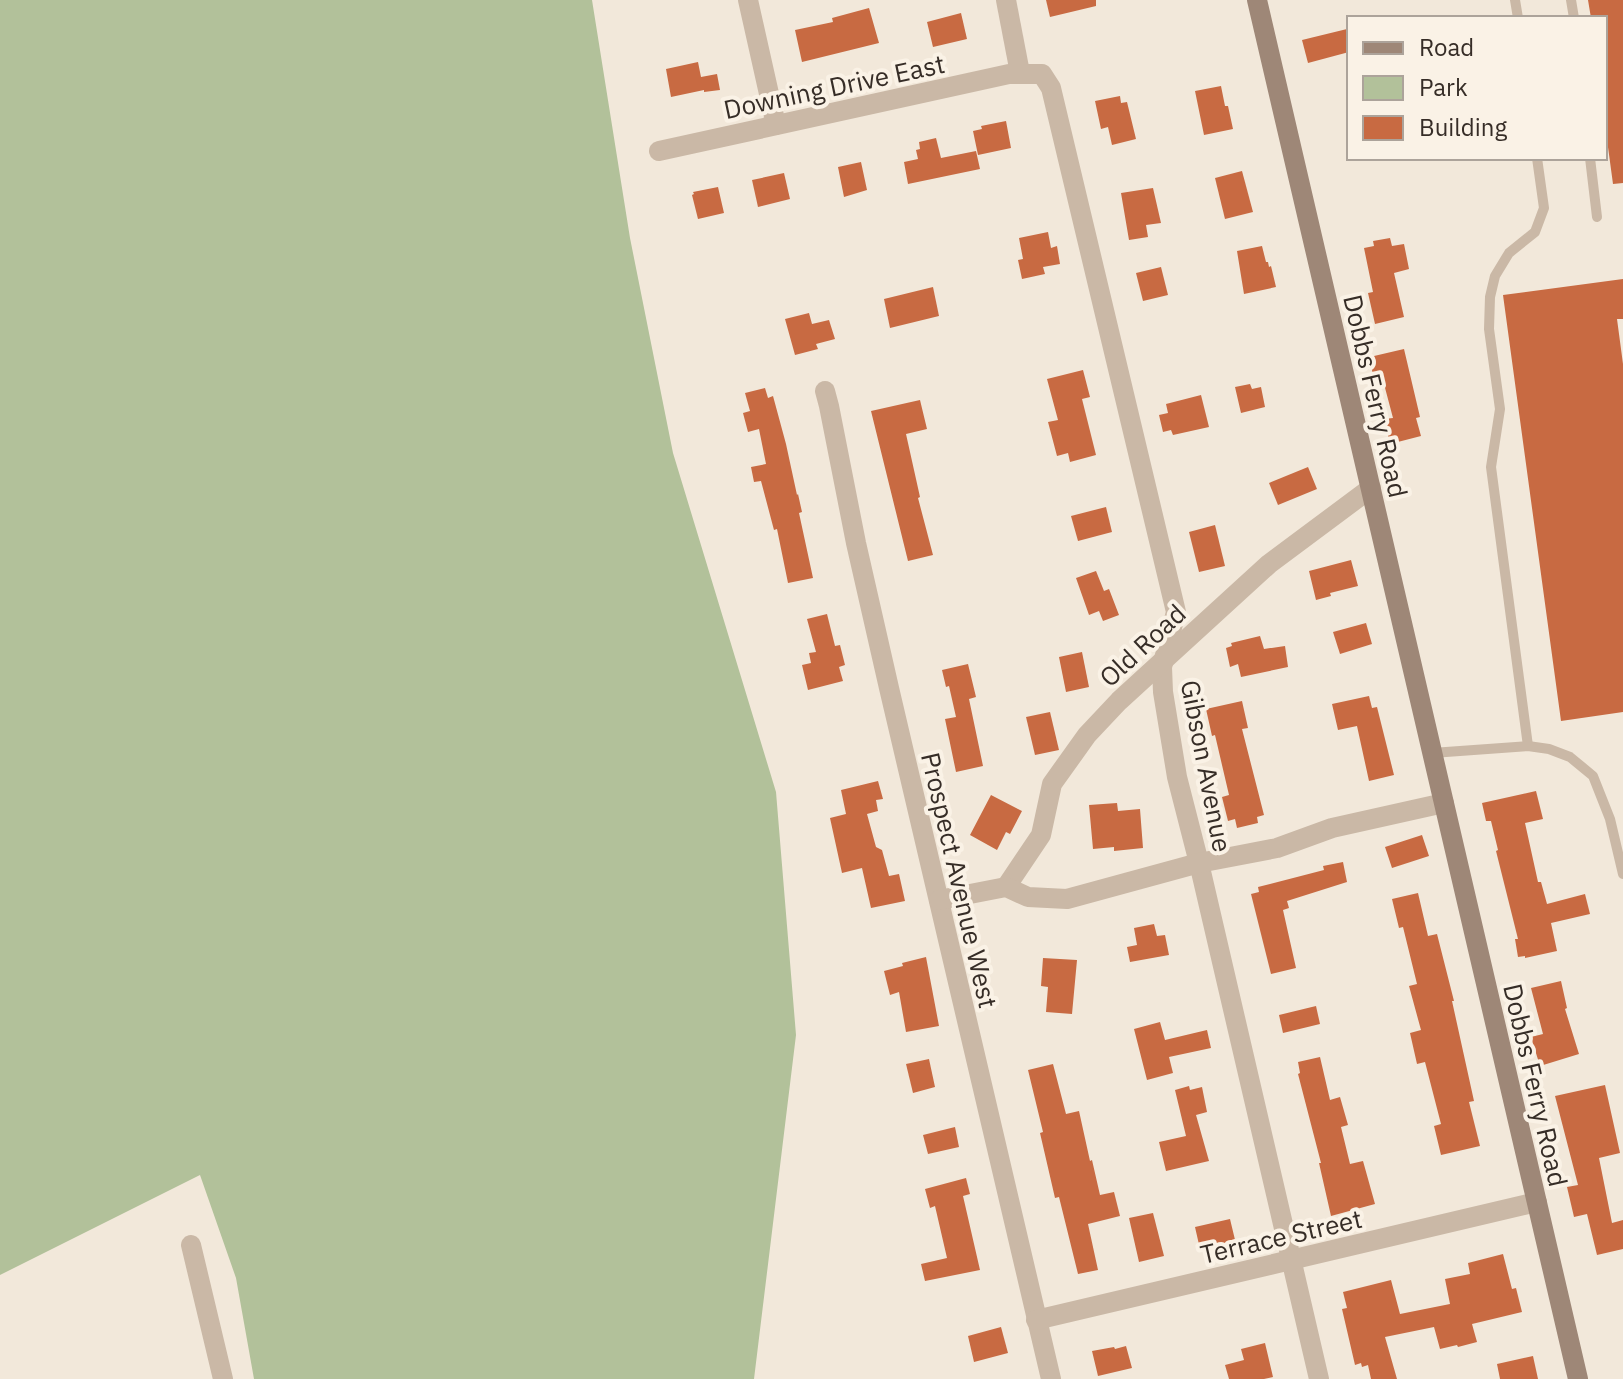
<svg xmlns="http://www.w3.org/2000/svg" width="1623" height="1379" viewBox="0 0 1623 1379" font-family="'IBM Plex Sans',sans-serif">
  <rect width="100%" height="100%" fill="#f2e8da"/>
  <polygon fill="#b2c19a" points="0,0 592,0 630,238 673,453 776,792 796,1035 754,1379 254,1379 236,1278 200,1175 0,1275"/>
  <g fill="#c86a42">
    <polygon points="1046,0 1096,0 1096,6 1050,17"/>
    <polygon points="1588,0 1623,0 1623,183 1613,184 1605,125 1605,18 1591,18"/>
    <polygon points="869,8 879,43 802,62 795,30 833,22 832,18"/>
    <polygon points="961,13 967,39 933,47 927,22"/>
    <polygon points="1347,29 1349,52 1308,63 1302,40"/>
    <polygon points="698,62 701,77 717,74 720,90 704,92 704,90 671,97 666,69"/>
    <polygon points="1221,86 1225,106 1228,106 1233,129 1204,135 1195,91"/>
    <polygon points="1120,96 1121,103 1127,102 1136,139 1112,145 1108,127 1101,129 1095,101"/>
    <polygon points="1006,121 1011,148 978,155 973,131 982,129 981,126"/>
    <polygon points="936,138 941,158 976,151 980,169 908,184 904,162 918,159 916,150 920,149 919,142"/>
    <polygon points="861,162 867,190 844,197 838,167"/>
    <polygon points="1242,171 1253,212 1225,219 1215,178"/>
    <polygon points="784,173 790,199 758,207 752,180"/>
    <polygon points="718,187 724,213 698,219 692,195 694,194 693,192"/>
    <polygon points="1153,188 1161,223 1146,225 1148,237 1129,240 1121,193"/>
    <polygon points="1048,232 1051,248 1057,246 1060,264 1043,267 1045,274 1022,279 1018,260 1023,259 1019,238"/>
    <polygon points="1390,238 1392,246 1404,244 1409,269 1394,273 1404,317 1375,324 1368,293 1373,292 1364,248 1374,246 1373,241"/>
    <polygon points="1262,246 1266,262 1268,262 1269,267 1271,266 1276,287 1244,294 1237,251"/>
    <polygon points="1161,267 1168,295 1143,301 1136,273"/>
    <polygon points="1623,279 1623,319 1617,319 1623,364 1623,712 1561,721 1503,295"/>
    <polygon points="933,287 939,316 890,328 884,299"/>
    <polygon points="809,313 812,324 829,320 835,339 816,344 818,349 795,355 785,319"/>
    <polygon points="1404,349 1420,417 1416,418 1421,436 1390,444 1384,419 1393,418 1384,384 1382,385 1381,382 1375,384 1370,361 1375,360 1374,356"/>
    <polygon points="1083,370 1090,397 1082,399 1096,455 1070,462 1068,453 1057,456 1048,422 1058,420 1047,379"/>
    <polygon points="1250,384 1252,389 1261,387 1265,407 1241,413 1235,387"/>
    <polygon points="765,388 768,398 773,396 786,444 797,495 798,494 802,512 799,513 813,578 788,583 777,529 774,530 761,481 754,482 751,467 766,464 759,429 748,432 743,413 750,411 745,393"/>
    <polygon points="1201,395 1209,427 1173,435 1171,430 1163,432 1159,415 1168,413 1166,404"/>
    <polygon points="920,400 927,429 906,434 920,497 918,498 933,555 908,561 871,411"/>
    <polygon points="1308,467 1317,489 1278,505 1269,483"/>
    <polygon points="1106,507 1112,532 1078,541 1071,516"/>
    <polygon points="1215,525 1225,566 1199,572 1189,532"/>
    <polygon points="1351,560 1358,586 1330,593 1331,596 1316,600 1309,571"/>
    <polygon points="1096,571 1104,591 1109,589 1119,615 1103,621 1099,611 1089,615 1076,578"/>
    <polygon points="827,614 835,646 840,645 845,665 839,667 843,681 808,690 802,665 811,663 809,653 816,652 807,619"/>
    <polygon points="1366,623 1372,644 1340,654 1333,632"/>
    <polygon points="1260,636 1264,649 1285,646 1288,667 1241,677 1238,664 1230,667 1226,648 1232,646 1231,643"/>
    <polygon points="1082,652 1089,687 1066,692 1059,657"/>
    <polygon points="968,664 976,697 969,699 983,766 956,772 945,719 956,717 949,686 946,687 942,670"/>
    <polygon points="1369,696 1372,708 1377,707 1394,775 1369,781 1357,726 1338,730 1332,704"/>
    <polygon points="1242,701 1248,728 1242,729 1264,815 1257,817 1258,823 1237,828 1235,819 1228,821 1222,797 1229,795 1215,735 1212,736 1206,709"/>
    <polygon points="1050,712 1059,750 1035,755 1026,717"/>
    <polygon points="878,781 883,799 876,800 878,811 867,814 876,847 882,850 889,876 899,874 905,901 871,908 862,868 842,873 830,818 846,814 841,790"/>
    <polygon points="1536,791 1543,819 1525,823 1538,882 1541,882 1547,904 1585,894 1590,914 1551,923 1557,951 1525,958 1525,956 1518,957 1515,939 1518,939 1496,851 1498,850 1491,821 1486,821 1482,803"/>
    <polygon points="991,795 1022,811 1010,834 1006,832 997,850 970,835"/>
    <polygon points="1117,803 1118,811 1140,809 1143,848 1114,851 1114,847 1093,849 1089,805"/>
    <polygon points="1422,835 1429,856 1392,868 1385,847"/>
    <polygon points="1343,862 1347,882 1287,901 1289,908 1283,910 1296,968 1271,974 1251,894 1259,892 1258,887 1324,870 1323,866"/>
    <polygon points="1418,893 1428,936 1437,934 1454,1001 1452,1001 1474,1101 1469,1102 1480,1146 1441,1155 1434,1126 1441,1124 1425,1062 1417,1064 1410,1033 1421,1030 1409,986 1417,984 1403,927 1399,928 1392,899"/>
    <polygon points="1154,924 1157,936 1165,935 1169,955 1130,962 1127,947 1137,945 1134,928"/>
    <polygon points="926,957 939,1026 906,1032 899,992 890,995 884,971 903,966 902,963"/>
    <polygon points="1043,958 1077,960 1072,1014 1046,1012 1048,987 1041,986"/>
    <polygon points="1561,981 1567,1008 1565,1009 1579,1054 1540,1066 1531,1037 1543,1034 1531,988"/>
    <polygon points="1316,1006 1320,1024 1283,1033 1279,1015"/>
    <polygon points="1160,1022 1165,1040 1207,1030 1211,1048 1169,1057 1173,1073 1147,1080 1134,1029"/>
    <polygon points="1320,1057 1330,1100 1340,1097 1348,1125 1341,1127 1350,1164 1363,1161 1375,1204 1331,1216 1319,1163 1321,1163 1298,1074 1300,1073 1298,1062"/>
    <polygon points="929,1059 935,1087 913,1093 906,1064"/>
    <polygon points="1053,1064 1066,1114 1079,1111 1090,1161 1092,1160 1100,1195 1114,1192 1120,1216 1088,1224 1098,1270 1078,1274 1059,1197 1055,1198 1040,1133 1043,1132 1028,1070"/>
    <polygon points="1605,1085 1620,1153 1599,1158 1612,1223 1623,1220 1623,1249 1597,1255 1587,1214 1574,1217 1567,1187 1578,1185 1555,1096"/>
    <polygon points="1189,1086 1190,1090 1202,1087 1207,1112 1196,1115 1209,1161 1166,1171 1159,1142 1186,1136 1175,1090"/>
    <polygon points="955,1127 959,1147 928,1154 923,1135"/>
    <polygon points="966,1178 970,1194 963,1196 980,1270 925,1281 921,1264 947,1258 935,1206 930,1208 925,1189"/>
    <polygon points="1153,1213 1164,1256 1139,1262 1129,1218"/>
    <polygon points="1230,1219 1236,1244 1210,1250 1210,1247 1200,1249 1195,1227"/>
    <polygon points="1503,1254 1512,1289 1516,1288 1522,1312 1472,1324 1477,1342 1458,1347 1457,1345 1440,1349 1434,1327 1385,1337 1397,1379 1371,1379 1368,1365 1362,1367 1361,1363 1355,1365 1342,1309 1347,1308 1343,1292 1391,1280 1400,1314 1450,1304 1445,1279 1470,1274 1468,1263"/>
    <polygon points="1001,1327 1008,1353 974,1362 968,1336"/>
    <polygon points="1265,1343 1273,1377 1264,1379 1229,1379 1225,1365 1244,1360 1241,1349"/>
    <polygon points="1126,1346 1132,1368 1098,1376 1092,1351 1114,1347 1115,1349"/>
    <polygon points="1533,1356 1538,1379 1500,1379 1497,1364"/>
  </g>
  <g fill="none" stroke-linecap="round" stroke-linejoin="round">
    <g stroke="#cab8a6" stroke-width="10">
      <polyline points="1515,0 1518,18"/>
      <polyline points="1571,0 1574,18"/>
      <polyline points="1590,158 1597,217"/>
      <polyline points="1528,746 1491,467 1500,409 1489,329 1490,297 1495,276 1509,253 1535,232 1544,208 1537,158"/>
      <polyline points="1432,753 1528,746 1549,749 1570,757 1593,776 1610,819 1623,874"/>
    </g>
    <g stroke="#cab8a6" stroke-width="20">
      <polyline points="748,0 776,125"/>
      <polyline points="1006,0 1020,73"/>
      <polyline points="659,151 1009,74 1042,74 1051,88 1176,612 1162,667 1163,692 1177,777 1199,863 1319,1379"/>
      <polyline points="825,391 829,406 856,543 889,688 1051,1379"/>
      <polyline points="1006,887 1041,835 1052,784 1087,735 1119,701 1269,564 1371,488"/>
      <polyline points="939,900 1006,887 1028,897 1067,899 1199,863 1277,848 1332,828 1444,803"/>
      <polyline points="191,1245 223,1379"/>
      <polyline points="1036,1320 1537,1202"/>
    </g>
    <polyline stroke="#9e8777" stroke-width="20" points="1257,0 1578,1379"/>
  </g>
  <g text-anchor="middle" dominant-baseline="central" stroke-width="8" stroke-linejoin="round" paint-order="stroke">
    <g font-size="26" fill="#362d27" stroke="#faf2e6">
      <text transform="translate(834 86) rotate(-12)">Downing Drive East</text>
      <text transform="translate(1376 396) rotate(77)">Dobbs Ferry Road</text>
      <text transform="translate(1142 645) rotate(-43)">Old Road</text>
      <text transform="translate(1207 766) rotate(79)">Gibson Avenue</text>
      <text transform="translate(960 880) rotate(77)">Prospect Avenue West</text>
      <text transform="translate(1536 1085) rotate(77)">Dobbs Ferry Road</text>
      <text transform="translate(1281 1236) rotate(-13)">Terrace Street</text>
    </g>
  </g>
  <rect x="1347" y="16" width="260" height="144" fill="#faf2e6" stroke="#aca39a" stroke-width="2"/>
  <rect x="1363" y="42" width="40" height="12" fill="#9e8777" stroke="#aca39a" stroke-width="2"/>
  <text x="1419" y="56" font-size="24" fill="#362d27">Road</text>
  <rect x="1363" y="76" width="40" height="24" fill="#b2c19a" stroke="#aca39a" stroke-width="2"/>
  <text x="1419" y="96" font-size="24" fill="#362d27">Park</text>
  <rect x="1363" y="116" width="40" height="24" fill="#c86a42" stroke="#aca39a" stroke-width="2"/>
  <text x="1419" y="136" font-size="24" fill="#362d27">Building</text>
</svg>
